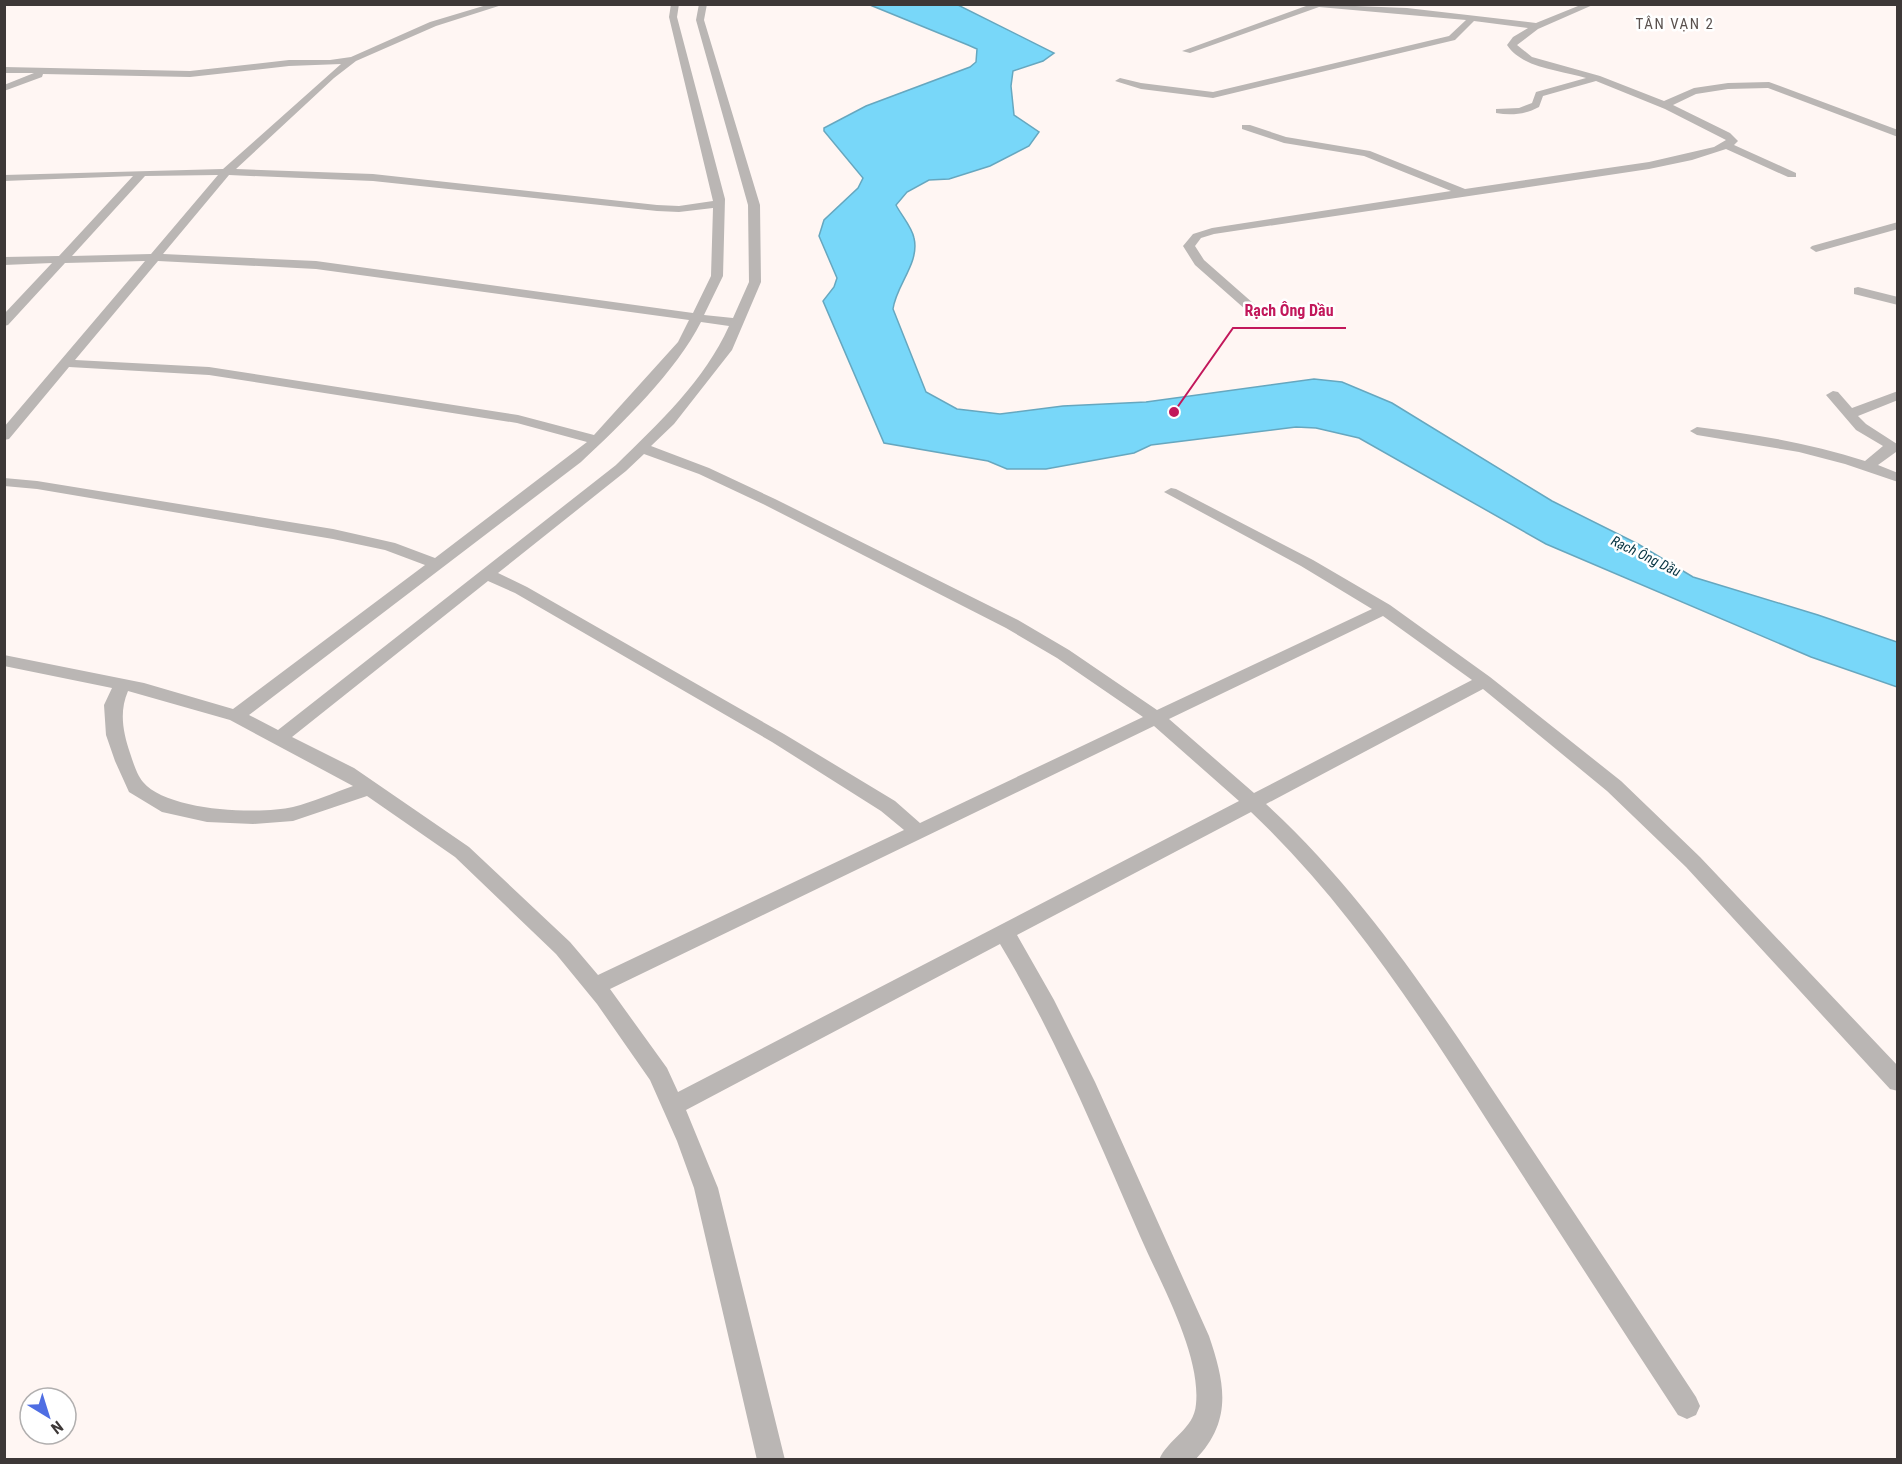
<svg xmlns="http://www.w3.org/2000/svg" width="1902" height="1464" viewBox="0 0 1902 1464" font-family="'Roboto Condensed',sans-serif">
  <rect width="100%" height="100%" fill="#fff6f3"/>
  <path fill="#78d7f9" stroke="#66a7bf" stroke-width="1.5" d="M 870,5 L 958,5 L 1054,53 L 1043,61 L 1013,71 L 1011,86 L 1014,115 L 1039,132 L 1029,146 L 990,166 L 949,179 L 929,180 L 907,192 L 896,205 C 901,215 912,227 914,238 C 920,263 896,285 893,309 L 926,392 L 957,409 L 1000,414 L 1063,406 L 1146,402 L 1314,379 L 1342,382 L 1392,403 L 1552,501 L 1638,544 L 1693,577 L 1818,615 L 1897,642 L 1897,687 L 1811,657 L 1546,544 L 1359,438 L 1316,428 L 1296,427 L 1151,445 L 1134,453 L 1046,469 L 1007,469 L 988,461 L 884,443 L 823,301 L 834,287 L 837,278 L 819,236 L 824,220 L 858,188 L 863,178 L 824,131 L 824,128 L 866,106 L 970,67 L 976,62 L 977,49 L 968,45 Z"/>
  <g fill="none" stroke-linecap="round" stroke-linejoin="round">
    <g fill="#bab6b4" fill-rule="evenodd">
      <path d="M 490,4 L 505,4 L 436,26 L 356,61 L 334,78 L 236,169 L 373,174 L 657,205 L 679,206 L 713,201 L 669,17 L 671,4 L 679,4 L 677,17 L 725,199 L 723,276 L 704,315 L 733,318 L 749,282 L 748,205 L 696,20 L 699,4 L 707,4 L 704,20 L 760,205 L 761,282 L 732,350 L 674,424 L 651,446 L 709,468 L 775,499 L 1018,620 L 1069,650 L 1157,710 L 1372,609 L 1301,566 L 1164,492 L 1171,488 L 1176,489 L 1313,560 L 1390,605 L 1490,677 L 1621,781 L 1700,857 L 1898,1066 L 1898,1091 L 1890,1089 L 1686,867 L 1607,791 L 1483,689 L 1266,804 C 1362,892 1434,1001 1506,1110 C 1569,1205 1633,1301 1696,1397 L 1700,1406 L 1696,1415 L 1687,1419 L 1678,1415 C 1615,1319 1553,1222 1490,1125 C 1419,1014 1347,903 1251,812 L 1017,935 L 1054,1000 L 1095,1082 L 1209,1336 C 1225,1383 1233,1421 1195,1460 L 1159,1460 C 1168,1438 1194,1430 1196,1404 C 1201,1354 1160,1282 1140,1236 C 1097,1137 1056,1037 1000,944 L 686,1110 L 718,1188 L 785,1460 L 757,1460 L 694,1188 L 677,1141 L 650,1080 L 597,1004 L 556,954 L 455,857 L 367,796 L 293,821 L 253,824 L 207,822 L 162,812 L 129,792 L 115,761 L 106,735 L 104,705 L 112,688 L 4,666 L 4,655 L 144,683 L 233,709 L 425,565 L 385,550 L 333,539 L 37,489 L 4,486 L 4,478 L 37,481 L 333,529 L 395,543 L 435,558 L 587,442 L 517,423 L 209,375 L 69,367 L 9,439 L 4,440 L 4,427 L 145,261 L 65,263 L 8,325 L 4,326 L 4,314 L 52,263 L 4,265 L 4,257 L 59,256 L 133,176 L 4,181 L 4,175 L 223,169 L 341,64 L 289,66 L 190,77 L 43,74 L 42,77 L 4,91 L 4,85 L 34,73 L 4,73 L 4,67 L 190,71 L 289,60 L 330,60 L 351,57 L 430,22 ZM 218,175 L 151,254 L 72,256 L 145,176 ZM 229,175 L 373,181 L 657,211 L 679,212 L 713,208 L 711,276 L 693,313 L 316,261 L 163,254 ZM 158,261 L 316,269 L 689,320 L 678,342 L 594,435 L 518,415 L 209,367 L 75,360 ZM 701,322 L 729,326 C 705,380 658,424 616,465 L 278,730 L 249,715 L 581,462 C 621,425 677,370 701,322 ZM 644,454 L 699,474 L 765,505 L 1006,628 L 1057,658 L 1143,717 L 920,823 L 895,801 L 784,734 L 527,587 L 498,573 L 626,471 ZM 488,581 L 515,593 L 772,742 L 881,811 L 904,830 L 598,975 L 570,942 L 469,847 L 354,768 L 292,737 ZM 1383,616 L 1472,680 L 1254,793 L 1169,719 ZM 128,691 L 230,720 L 353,786 C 333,793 313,802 293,807 C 258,815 167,811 143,782 C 137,775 133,762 130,753 C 123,732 119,712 128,691 ZM 1154,726 L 1239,801 L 678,1092 L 667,1068 L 610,989 Z"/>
      <path d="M 1303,4 L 1407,8 L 1536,23 L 1583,4 L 1595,4 L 1538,29 L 1517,45 L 1532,57 L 1600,76 L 1664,101 L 1694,88 L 1728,83 L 1769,82 L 1898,130 L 1898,137 L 1768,88 L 1728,89 L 1696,94 L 1673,105 L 1730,133 L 1738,141 L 1734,145 L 1796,173 L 1796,177 L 1788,177 L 1726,149 L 1692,160 L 1649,169 L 1214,234 L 1201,238 L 1195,246 L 1204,260 L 1262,311 L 1264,314 L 1258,318 L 1254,317 L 1195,265 L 1183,246 L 1193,234 L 1212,228 L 1451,191 L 1364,156 L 1284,143 L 1242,129 L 1242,125 L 1250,125 L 1286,137 L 1370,151 L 1465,189 L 1649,162 L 1714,147 L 1726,140 L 1665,109 L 1596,81 L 1543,96 L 1539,107 C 1526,114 1512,116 1496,113 L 1496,109 L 1519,108 L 1532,103 L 1536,92 L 1586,78 C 1561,70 1523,69 1507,45 L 1513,37 L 1528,28 L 1474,21 L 1455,40 L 1213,98 L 1141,89 L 1115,81 L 1120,78 L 1141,83 L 1213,92 L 1449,36 L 1466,20 L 1319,7 L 1190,53 L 1182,51 L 1306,6 Z"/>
      <polygon points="1898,222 1898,229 1816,252 1810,248 1812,246"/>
      <polygon points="1858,287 1898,297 1898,305 1854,294 1854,288"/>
      <path d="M 1833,391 L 1838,392 L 1852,408 L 1898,391 L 1898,400 L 1858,416 L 1866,424 L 1897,444 L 1896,452 L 1878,465 L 1898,473 L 1898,482 L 1845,464 L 1799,452 L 1697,435 L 1690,431 L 1697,427 C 1753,434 1810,443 1865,461 L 1883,446 L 1856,430 L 1826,395 Z"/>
    </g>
  </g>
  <g text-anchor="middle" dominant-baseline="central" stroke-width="5" stroke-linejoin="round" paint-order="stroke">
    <g font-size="14" font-style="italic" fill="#043240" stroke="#fff">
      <text transform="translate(1646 556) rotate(26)">Rạch Ông Dầu</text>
    </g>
    <g font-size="15" letter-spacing="1.5" fill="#5a514e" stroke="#fff">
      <text x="1675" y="24">TÂN VẠN 2</text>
    </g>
  </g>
  <path fill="none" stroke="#c2185b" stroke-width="2" d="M1174 412L1233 328H1346"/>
  <circle fill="#c2185b" stroke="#fff" stroke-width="2" cx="1174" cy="412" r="6"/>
  <g font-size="16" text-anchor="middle" font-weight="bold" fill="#c2185b" stroke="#fff" stroke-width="5" stroke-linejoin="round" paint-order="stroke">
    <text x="1289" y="316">Rạch Ông Dầu</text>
  </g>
  <rect width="1902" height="1464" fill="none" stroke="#3d3837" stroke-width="12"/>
  <g transform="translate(48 1416) rotate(142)"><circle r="28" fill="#ffffff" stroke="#b1afaf" stroke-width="1.5"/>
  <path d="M0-4.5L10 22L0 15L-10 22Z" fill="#4f6ee3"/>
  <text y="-9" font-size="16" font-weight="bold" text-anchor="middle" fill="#3d3837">N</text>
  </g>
</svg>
